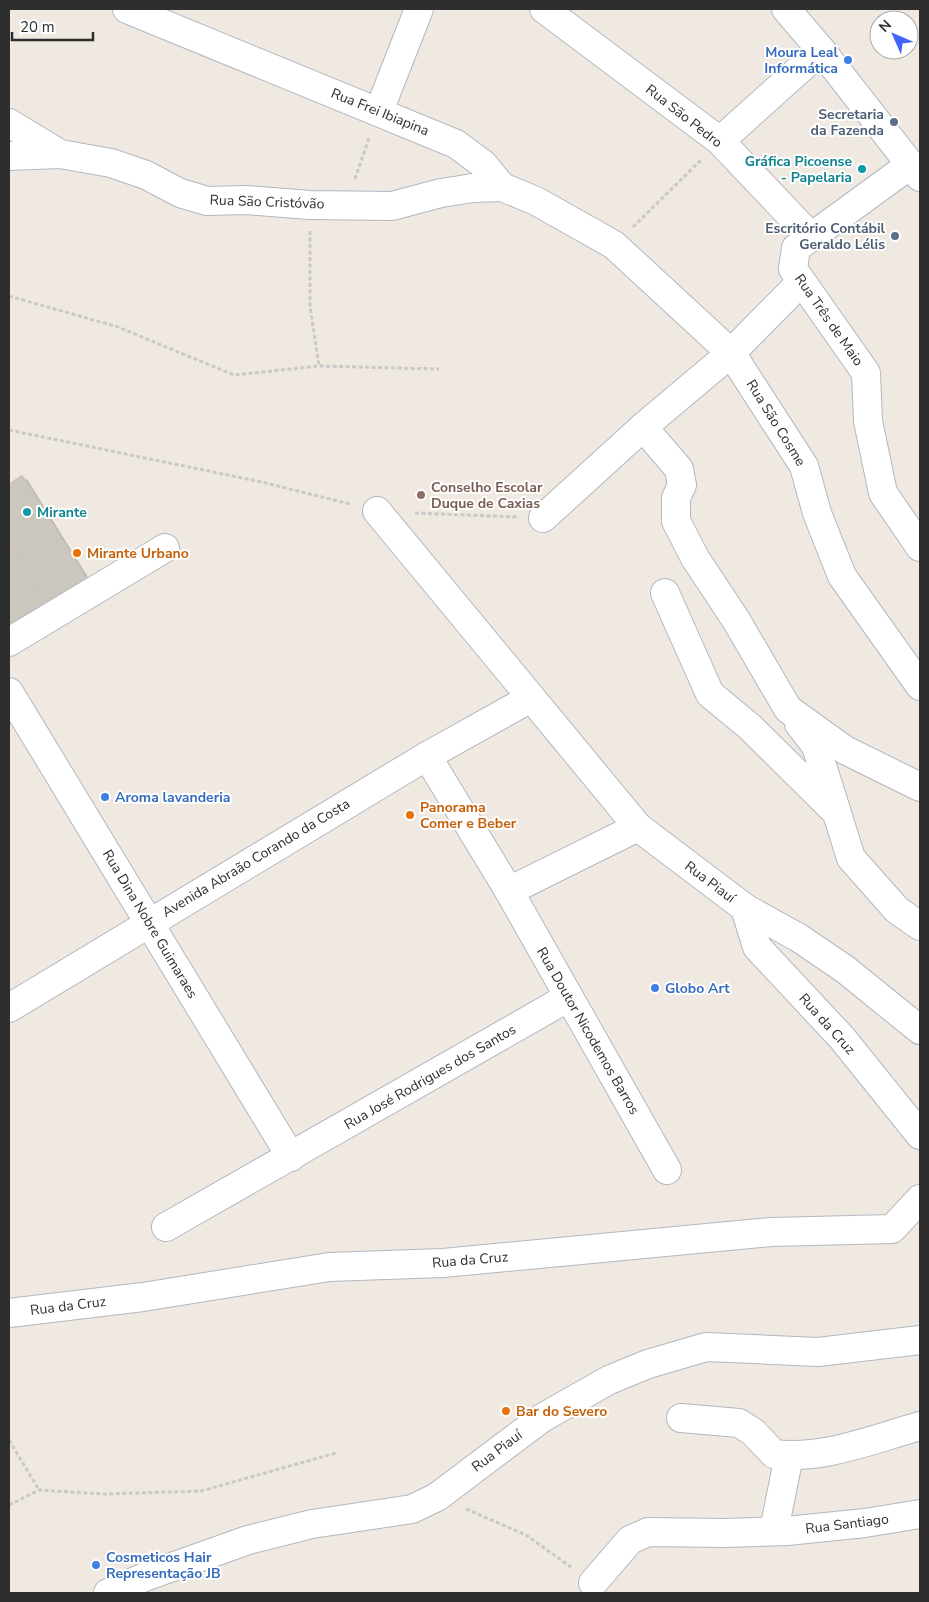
<svg xmlns="http://www.w3.org/2000/svg" width="929" height="1602" viewBox="0 0 929 1602" font-family="'Nunito Sans',sans-serif">
  <defs>
    <filter id="shadow"><feDropShadow dx="4.5" dy="4.5" stdDeviation="0" flood-color="#0004"/></filter>
  </defs>
  <rect width="100%" height="100%" fill="#efe9e1"/>
  <g fill="#cbc7bf" stroke="#cbc5ba" filter="url(#shadow)">
    <polygon points="22,475 86,578 47,602 9,540 9,484"/>
    <polygon points="9,540 47,602 9,624"/>
  </g>
  <g fill="none" stroke-linecap="round" stroke-linejoin="round">
    <defs>
      <g id="minor">
        <polyline points="127,9 456,144 483,164 502,187 536,201 614,245 731,353 804,466 817,513 842,576 920,686"/>
        <polyline points="544,9 720,141 811,237"/>
        <polyline points="786,9 821,50 920,177"/>
        <polyline points="379,111 419,9"/>
        <polyline points="9,123 60,154"/>
        <polyline points="720,141 821,50"/>
        <polyline points="9,156 60,154 111,163 146,175 180,193 207,201 246,200 310,205 392,206 441,193 473,188 502,187"/>
        <polyline points="910,165 796,248 793,269 866,373 868,421 883,493 920,547"/>
        <polyline points="643,427 679,469 682,485 676,498 676,521 695,558 736,620 788,709 845,750 920,787"/>
        <polyline points="377,511 638,827 745,908 799,938 846,970 920,1030"/>
        <polyline points="543,518 643,427 731,353 801,282"/>
        <polyline points="665,593 710,694 750,727 835,811"/>
        <polyline points="9,642 165,548"/>
        <polyline points="9,692 291,1157"/>
        <polyline points="799,724 816,746 851,858 897,910 920,926"/>
        <polyline points="427,756 509,891 667,1170"/>
        <polyline points="509,891 638,827"/>
        <polyline points="745,908 757,947 842,1038 920,1135"/>
        <polyline points="9,1008 427,756 531,698"/>
        <polyline points="166,1227 569,997"/>
        <polyline points="9,1313 143,1297 329,1267 443,1263 771,1232 892,1229 920,1199"/>
        <path d="M 681,1418 L 739,1423 L 753,1432 L 774,1454 C 824,1460 873,1439 920,1426"/>
        <polyline points="774,1530 789,1456"/>
        <polyline points="593,1583 630,1540 648,1532 725,1533 787,1531 865,1523 920,1514"/>
        <polyline points="108,1593 147,1576 248,1540 312,1524 412,1509 437,1497 542,1418 609,1380 648,1364 706,1347 818,1352 920,1340"/>
      </g>
    </defs>
    <use href="#minor" stroke="#b4b7c1" stroke-width="30"/>
    <g stroke="#c9c9c9" stroke-width="3" stroke-dasharray="4 2.5" stroke-linecap="butt">
      <polyline points="355,179 369,138"/>
      <polyline points="633,227 702,159"/>
      <polyline points="310,231 310,306 319,366"/>
      <polyline points="9,296 118,327 234,375 319,366 439,369"/>
      <polyline points="9,430 262,482 350,504"/>
      <polyline points="415,513 517,517"/>
      <polyline points="9,1440 39,1490"/>
      <polyline points="9,1505 39,1490 104,1494 201,1491 336,1453"/>
      <polyline points="466,1509 526,1535 571,1567"/>
    </g>
    <use href="#minor" stroke="#fff" stroke-width="28"/>
  </g>
  <g fill="#3f7fe0" stroke="#fff" stroke-width="2">
    <circle cx="848" cy="60" r="5"/>
    <circle cx="105" cy="797" r="5"/>
    <circle cx="655" cy="988" r="5"/>
    <circle cx="96" cy="1565" r="5"/>
  </g>
  <g fill="#5c6f8a" stroke="#fff" stroke-width="2">
    <circle cx="894" cy="122" r="5"/>
    <circle cx="895" cy="236" r="5"/>
  </g>
  <g fill="#0f9aa8" stroke="#fff" stroke-width="2">
    <circle cx="862" cy="169" r="5"/>
    <circle cx="27" cy="512" r="5"/>
  </g>
  <circle fill="#8d6e63" stroke="#fff" stroke-width="2" cx="421" cy="495" r="5"/>
  <g fill="#e8710a" stroke="#fff" stroke-width="2">
    <circle cx="77" cy="553" r="5"/>
    <circle cx="410" cy="815" r="5"/>
    <circle cx="506" cy="1411" r="5"/>
  </g>
  <g text-anchor="middle" dominant-baseline="central" stroke-width="4" stroke-linejoin="round" paint-order="stroke">
    <g font-size="14" font-weight="bold" fill="#366cbe" stroke="#fff" text-anchor="start">
      <text x="838" y="52" text-anchor="end">Moura Leal<tspan x="838" dy="16">Informática</tspan></text>
      <text x="115" y="797">Aroma lavanderia</text>
      <text x="665" y="988">Globo Art</text>
      <text x="106" y="1557">Cosmeticos Hair<tspan x="106" dy="16">Representação JB</tspan></text>
    </g>
    <g font-size="14" fill="#2e2e2e" stroke="#fff">
      <text transform="translate(380 112) rotate(22)">Rua Frei Ibiapina</text>
      <text transform="translate(684 116) rotate(38)">Rua São Pedro</text>
      <text transform="translate(267 202) rotate(2)">Rua São Cristóvão</text>
      <text transform="translate(829 320) rotate(55)">Rua Três de Maio</text>
      <text transform="translate(776 423) rotate(58)">Rua São Cosme</text>
      <text transform="translate(256 858) rotate(-31)">Avenida Abraão Corando da Costa</text>
      <text transform="translate(710 882) rotate(37)">Rua Piauí</text>
      <text transform="translate(150 924) rotate(59)">Rua Dina Nobre Guimaraes</text>
      <text transform="translate(827 1024) rotate(48)">Rua da Cruz</text>
      <text transform="translate(588 1031) rotate(60)">Rua Doutor Nicodemos Barros</text>
      <text transform="translate(430 1077) rotate(-30)">Rua José Rodrigues dos Santos</text>
      <text transform="translate(470 1260) rotate(-5)">Rua da Cruz</text>
      <text transform="translate(68 1306) rotate(-7)">Rua da Cruz</text>
      <text transform="translate(497 1451) rotate(-37)">Rua Piauí</text>
      <text transform="translate(847 1524) rotate(-7)">Rua Santiago</text>
    </g>
    <g font-size="14" font-weight="bold" fill="#4e5e75" stroke="#fff" text-anchor="end">
      <text x="884" y="114">Secretaria<tspan x="884" dy="16">da Fazenda</tspan></text>
      <text x="885" y="228">Escritório Contábil<tspan x="885" dy="16">Geraldo Lélis</tspan></text>
    </g>
    <g font-size="14" font-weight="bold" fill="#0d838f" stroke="#fff" text-anchor="end">
      <text x="852" y="161">Gráfica Picoense<tspan x="852" dy="16">- Papelaria</tspan></text>
      <text x="37" y="512" text-anchor="start">Mirante</text>
    </g>
    <g font-size="14" font-weight="bold" fill="#785e54" stroke="#fff" text-anchor="start">
      <text x="431" y="487">Conselho Escolar<tspan x="431" dy="16">Duque de Caxias</tspan></text>
    </g>
    <g font-size="14" font-weight="bold" fill="#c56008" stroke="#fff" text-anchor="start">
      <text x="87" y="553">Mirante Urbano</text>
      <text x="420" y="807">Panorama<tspan x="420" dy="16">Comer e Beber</tspan></text>
      <text x="516" y="1411">Bar do Severo</text>
    </g>
  </g>
  <rect width="929" height="1602" fill="none" stroke="#2e2e2e" stroke-width="20"/>
  <g transform="translate(894 35) rotate(315)"><circle r="24" fill="#ffffff" stroke="#ababab"/>
  <path d="M0-4L9 19L0 12L-9 19Z" fill="#4264fb"/>
  <text y="-8" font-size="14" font-weight="bold" text-anchor="middle" fill="#2e2e2e">N</text>
  </g>
  <path d="M12 32v8h81v-8" fill="none" stroke="#2e2e2e" stroke-width="2.5"/>
  <text x="20" y="32" font-size="15" fill="#2e2e2e" stroke="#ffffff" stroke-width="4" paint-order="stroke">20 m</text>
</svg>
